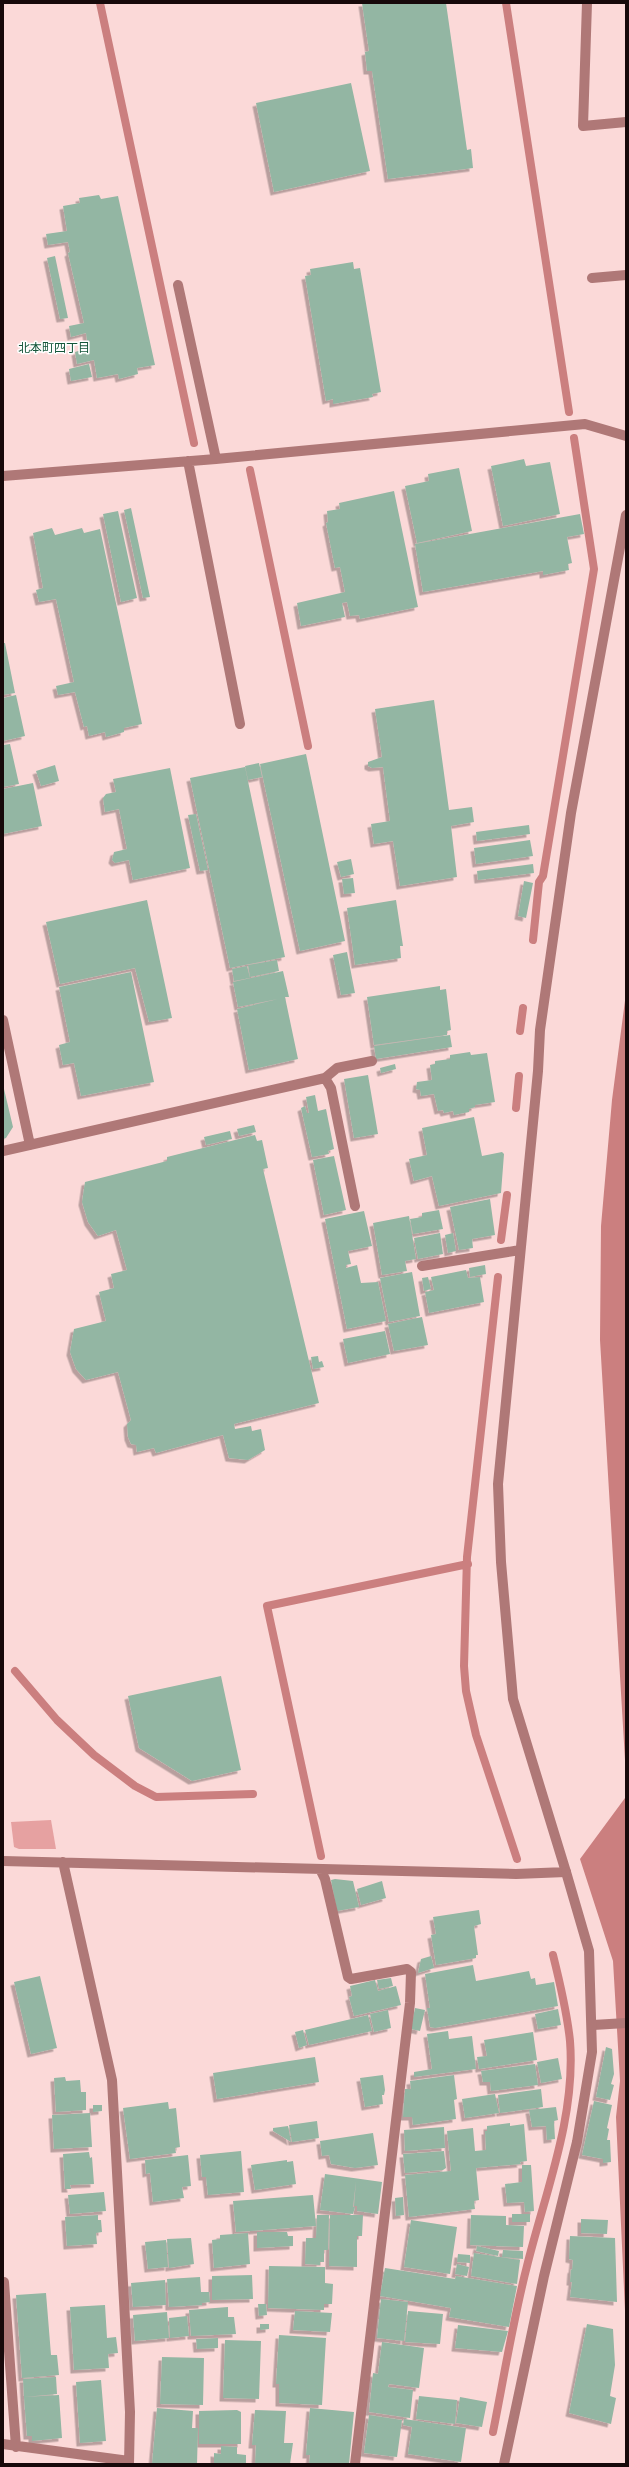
<svg xmlns="http://www.w3.org/2000/svg" width="629" height="2467" font-family="'Asap Condensed','Noto Sans JP',sans-serif">
<defs>
<filter id="shadow"><feDropShadow dx="-3.5" dy="3.5" stdDeviation="0" flood-color="#0004"/></filter>
</defs>
<rect width="100%" height="100%" fill="#fbd9d8"/>
<path fill="#e6a1a1" d="M 51,1820 L 56,1849 L 19,1849 L 14,1847 L 11,1822 Z"/>
<path fill="#cb7f7f" d="M 626,993 L 626,2332 L 616,2117 L 620,2081 L 613,1961 L 580,1859 L 625,1798 L 625,1760 L 600,1340 L 601,1226 L 612,1100 Z"/>
<g fill="none" stroke-linecap="round" stroke-linejoin="round">
<path stroke="#cb7f7f" stroke-width="8" d="M 100,3 L 194,443
M 506,3 L 569,412
M 250,470 L 308,746
M 533,940 L 539,882 L 543,876 L 594,569 L 574,438
M 520,1031 L 523,1008
M 516,1108 L 519,1076
M 501,1240 L 507,1195
M 498,1277 L 467,1557 L 464,1666 L 466,1691 L 476,1735 L 517,1859
M 15,1671 L 57,1720 L 94,1755 L 135,1786 L 156,1797 L 253,1794
M 321,1856 L 267,1606 L 468,1564
M 493,2432 C 504,2377 513,2320 527,2266 C 545,2193 576,2117 570,2041 C 567,2012 560,1983 553,1955"/>
</g>
<path fill="#93b6a3" filter="url(#shadow)" d="M 362,3 L 446,3 L 467,150 L 471,149 L 473,168 L 388,179 L 372,71 L 367,71 L 365,52 L 369,51 Z
M 351,83 L 370,171 L 274,192 L 256,103 Z
M 99,195 L 101,199 L 118,196 L 155,365 L 137,368 L 138,374 L 119,379 L 118,374 L 97,378 L 94,360 L 77,364 L 75,352 L 88,348 L 86,333 L 71,337 L 69,326 L 84,323 L 68,253 L 70,252 L 68,242 L 48,245 L 46,234 L 67,231 L 63,206 L 80,203 L 79,198 Z
M 55,256 L 68,318 L 60,319 L 47,258 Z
M 353,262 L 354,269 L 360,268 L 381,392 L 372,394 L 373,397 L 333,404 L 333,399 L 326,401 L 305,276 L 311,275 L 310,269 Z
M 89,364 L 92,377 L 71,381 L 69,369 Z
M 524,459 L 526,466 L 550,462 L 560,514 L 503,526 L 491,466 Z
M 459,468 L 472,531 L 417,543 L 405,486 L 429,481 L 428,474 Z
M 394,491 L 418,607 L 360,619 L 359,615 L 350,616 L 347,602 L 342,603 L 345,617 L 301,626 L 297,603 L 345,592 L 340,567 L 335,568 L 326,523 L 328,522 L 327,511 L 340,509 L 339,503 Z
M 131,508 L 150,597 L 143,598 L 124,510 Z
M 118,511 L 137,598 L 121,602 L 103,514 Z
M 580,514 L 584,534 L 567,537 L 572,563 L 568,564 L 569,570 L 543,575 L 543,571 L 423,592 L 415,544 Z
M 52,528 L 55,535 L 82,528 L 84,533 L 100,529 L 142,724 L 124,728 L 124,732 L 106,737 L 105,732 L 89,736 L 87,726 L 84,727 L 75,692 L 58,695 L 56,686 L 74,682 L 56,599 L 39,602 L 36,590 L 43,588 L 33,533 Z
M 3,643 L 5,643 L 15,693 L 3,695 Z
M 16,695 L 25,736 L 3,741 L 3,698 Z
M 434,700 L 449,810 L 472,807 L 474,822 L 451,826 L 457,877 L 400,886 L 393,841 L 374,844 L 371,824 L 390,821 L 383,767 L 372,768 L 368,766 L 368,762 L 382,757 L 375,709 Z
M 10,744 L 19,784 L 3,787 L 3,745 Z
M 306,754 L 345,941 L 300,951 L 260,764 Z
M 259,763 L 262,777 L 248,780 L 245,766 Z
M 55,765 L 59,781 L 41,786 L 36,771 Z
M 245,767 L 285,957 L 230,968 L 190,778 Z
M 170,768 L 190,868 L 133,880 L 129,860 L 115,863 L 112,860 L 114,852 L 127,849 L 119,809 L 105,812 L 103,798 L 106,794 L 116,792 L 113,779 Z
M 33,783 L 42,826 L 3,834 L 3,789 Z
M 196,814 L 208,870 L 200,871 L 188,815 Z
M 529,825 L 530,834 L 477,841 L 476,832 Z
M 530,840 L 533,856 L 476,864 L 474,848 Z
M 351,859 L 354,874 L 341,877 L 337,862 Z
M 533,864 L 534,873 L 478,880 L 477,871 Z
M 353,878 L 355,893 L 344,894 L 342,879 Z
M 524,881 L 533,883 L 526,918 L 518,916 Z
M 147,900 L 172,1018 L 149,1022 L 135,968 L 60,984 L 46,922 Z
M 396,900 L 403,946 L 400,946 L 401,958 L 355,965 L 347,908 Z
M 347,952 L 355,993 L 341,995 L 333,955 Z
M 277,960 L 279,971 L 250,977 L 248,965 Z
M 247,966 L 250,978 L 234,981 L 232,969 Z
M 283,971 L 289,997 L 285,997 L 298,1059 L 249,1070 L 237,1009 L 278,999 L 238,1007 L 233,982 Z
M 131,972 L 154,1082 L 81,1096 L 74,1063 L 63,1065 L 59,1045 L 70,1042 L 59,987 Z
M 440,986 L 440,990 L 446,989 L 451,1030 L 447,1031 L 447,1035 L 374,1045 L 367,997 Z
M 450,1035 L 452,1047 L 376,1059 L 374,1046 Z
M 470,1052 L 471,1055 L 487,1053 L 495,1102 L 475,1105 L 475,1107 L 469,1109 L 469,1112 L 454,1115 L 453,1111 L 444,1113 L 443,1110 L 438,1111 L 434,1094 L 421,1096 L 420,1090 L 416,1089 L 417,1082 L 432,1080 L 430,1065 L 435,1064 L 435,1061 L 450,1059 L 450,1055 Z
M 395,1064 L 396,1069 L 381,1073 L 380,1068 Z
M 368,1075 L 378,1134 L 354,1138 L 344,1079 Z
M 4,1089 L 13,1127 L 6,1138 L 3,1139 Z
M 315,1095 L 318,1111 L 326,1109 L 334,1149 L 328,1151 L 329,1154 L 312,1157 L 301,1108 L 305,1106 L 307,1113 L 309,1113 L 306,1097 Z
M 474,1117 L 482,1156 L 502,1152 L 504,1154 L 501,1193 L 439,1206 L 432,1176 L 414,1181 L 409,1159 L 427,1155 L 422,1128 Z
M 254,1125 L 256,1132 L 239,1136 L 237,1129 Z
M 230,1131 L 232,1139 L 206,1145 L 204,1137 Z
M 255,1135 L 257,1141 L 262,1140 L 268,1168 L 263,1169 L 319,1403 L 234,1424 L 235,1429 L 251,1426 L 252,1431 L 261,1429 L 265,1450 L 248,1460 L 229,1458 L 223,1435 L 156,1453 L 154,1448 L 137,1452 L 136,1445 L 131,1444 L 128,1437 L 127,1424 L 131,1420 L 118,1372 L 86,1380 L 76,1369 L 70,1352 L 74,1329 L 106,1321 L 99,1292 L 114,1288 L 111,1274 L 127,1270 L 116,1230 L 98,1236 L 88,1222 L 82,1202 L 85,1182 L 167,1161 L 167,1157 Z
M 334,1156 L 346,1210 L 324,1215 L 313,1160 Z
M 490,1199 L 495,1235 L 472,1239 L 473,1248 L 459,1250 L 450,1207 Z
M 439,1210 L 443,1229 L 413,1234 L 410,1219 L 422,1217 L 422,1213 Z
M 364,1211 L 372,1246 L 348,1251 L 351,1264 L 346,1265 L 346,1268 L 357,1265 L 361,1283 L 378,1282 L 386,1321 L 347,1329 L 325,1219 Z
M 409,1216 L 416,1259 L 405,1261 L 407,1271 L 382,1275 L 373,1223 Z
M 440,1233 L 443,1254 L 418,1259 L 414,1238 Z
M 453,1233 L 456,1251 L 448,1253 L 445,1235 Z
M 485,1265 L 486,1274 L 470,1277 L 469,1268 Z
M 466,1270 L 468,1278 L 480,1277 L 484,1302 L 429,1313 L 425,1292 L 434,1290 L 431,1277 Z
M 412,1272 L 420,1316 L 389,1322 L 380,1278 Z
M 428,1277 L 431,1289 L 424,1291 L 422,1278 Z
M 422,1317 L 428,1345 L 394,1351 L 388,1324 Z
M 385,1331 L 390,1354 L 348,1363 L 343,1339 Z
M 318,1356 L 319,1362 L 322,1361 L 324,1367 L 313,1369 L 311,1357 Z
M 221,1676 L 241,1770 L 192,1781 L 139,1748 L 128,1696 Z
M 335,1879 L 353,1881 L 359,1907 L 337,1911 L 331,1880 Z
M 382,1881 L 386,1898 L 361,1905 L 357,1889 Z
M 479,1910 L 481,1924 L 474,1926 L 478,1955 L 476,1955 L 476,1958 L 436,1965 L 431,1935 L 436,1934 L 433,1917 Z
M 431,1956 L 434,1968 L 418,1973 L 421,1959 Z
M 473,1965 L 476,1981 L 529,1971 L 531,1979 L 535,1978 L 536,1985 L 554,1982 L 558,2006 L 435,2028 L 430,2027 L 427,2008 L 430,2008 L 425,1974 Z
M 40,1976 L 57,2048 L 31,2054 L 14,1982 Z
M 391,1978 L 393,1986 L 379,1989 L 377,1980 Z
M 375,1980 L 378,1991 L 396,1986 L 401,2005 L 354,2016 L 349,1997 L 352,1996 L 350,1986 Z
M 415,2008 L 425,2010 L 420,2031 L 411,2029 Z
M 558,2009 L 561,2025 L 538,2029 L 535,2014 Z
M 388,2010 L 391,2028 L 374,2032 L 370,2014 Z
M 368,2015 L 372,2031 L 309,2045 L 305,2030 Z
M 303,2030 L 307,2045 L 299,2048 L 295,2032 Z
M 448,2031 L 449,2039 L 472,2036 L 476,2069 L 414,2077 L 414,2072 L 432,2069 L 427,2034 Z
M 533,2032 L 537,2060 L 479,2069 L 477,2057 L 487,2056 L 484,2040 Z
M 606,2047 L 612,2049 L 614,2074 L 611,2084 L 614,2085 L 610,2100 L 596,2097 Z
M 315,2057 L 319,2082 L 217,2099 L 213,2073 Z
M 558,2058 L 562,2079 L 541,2083 L 537,2062 Z
M 535,2064 L 538,2085 L 491,2091 L 490,2082 L 483,2082 L 481,2071 Z
M 383,2075 L 385,2090 L 384,2095 L 382,2095 L 383,2104 L 365,2107 L 360,2078 Z
M 454,2075 L 457,2099 L 454,2100 L 456,2119 L 413,2125 L 412,2117 L 403,2117 L 405,2089 L 411,2089 L 410,2081 Z
M 65,2077 L 66,2081 L 80,2080 L 81,2092 L 86,2092 L 86,2110 L 56,2112 L 54,2078 Z
M 541,2089 L 543,2107 L 500,2113 L 498,2095 Z
M 495,2094 L 499,2113 L 465,2118 L 462,2099 Z
M 594,2101 L 612,2105 L 607,2128 L 609,2129 L 607,2140 L 610,2140 L 611,2162 L 603,2163 L 603,2159 L 582,2155 Z
M 168,2102 L 169,2109 L 176,2108 L 180,2147 L 175,2148 L 176,2153 L 130,2159 L 123,2108 Z
M 93,2105 L 102,2105 L 102,2111 L 93,2112 Z
M 556,2107 L 558,2120 L 554,2121 L 555,2139 L 547,2140 L 546,2126 L 532,2127 L 529,2110 Z
M 90,2113 L 92,2147 L 54,2149 L 52,2115 Z
M 317,2121 L 319,2138 L 292,2142 L 289,2125 Z
M 510,2123 L 510,2126 L 524,2124 L 527,2161 L 520,2162 L 521,2164 L 476,2168 L 479,2200 L 474,2201 L 475,2209 L 409,2217 L 405,2175 L 451,2171 L 447,2131 L 473,2128 L 475,2151 L 486,2150 L 485,2131 L 487,2131 L 487,2126 Z
M 288,2126 L 291,2142 L 273,2131 L 273,2128 Z
M 444,2127 L 445,2148 L 405,2151 L 404,2130 Z
M 373,2133 L 378,2165 L 355,2168 L 331,2164 L 329,2155 L 322,2156 L 320,2141 Z
M 241,2151 L 244,2192 L 208,2195 L 206,2177 L 202,2177 L 200,2155 Z
M 444,2151 L 446,2168 L 443,2170 L 405,2173 L 403,2154 Z
M 89,2152 L 90,2158 L 92,2157 L 94,2184 L 70,2185 L 71,2189 L 65,2189 L 63,2154 Z
M 188,2155 L 191,2186 L 182,2187 L 184,2198 L 153,2202 L 150,2173 L 146,2174 L 145,2160 Z
M 287,2160 L 287,2162 L 293,2161 L 296,2184 L 255,2190 L 251,2165 Z
M 522,2165 L 531,2165 L 534,2211 L 525,2212 L 524,2202 L 507,2203 L 505,2184 L 522,2182 Z
M 325,2174 L 382,2182 L 378,2214 L 357,2211 L 357,2206 L 354,2206 L 356,2181 L 353,2207 L 355,2207 L 353,2214 L 320,2210 Z
M 104,2192 L 106,2211 L 70,2214 L 68,2195 Z
M 313,2195 L 316,2226 L 236,2232 L 233,2201 Z
M 403,2197 L 404,2215 L 396,2216 L 395,2198 Z
M 512,2214 L 530,2214 L 530,2222 L 512,2222 Z
M 98,2215 L 98,2220 L 101,2220 L 102,2232 L 96,2233 L 97,2244 L 67,2246 L 65,2217 Z
M 317,2215 L 329,2215 L 328,2250 L 324,2250 L 324,2262 L 320,2262 L 320,2265 L 305,2264 L 306,2238 L 316,2238 Z
M 330,2215 L 363,2215 L 362,2236 L 357,2236 L 357,2267 L 329,2266 Z
M 471,2215 L 506,2216 L 506,2225 L 524,2226 L 523,2247 L 470,2245 Z
M 581,2219 L 608,2220 L 607,2234 L 581,2233 Z
M 411,2220 L 457,2227 L 450,2274 L 404,2267 Z
M 257,2232 L 287,2232 L 288,2236 L 293,2236 L 293,2246 L 257,2248 Z
M 248,2233 L 250,2264 L 214,2268 L 212,2240 L 220,2239 L 220,2235 Z
M 570,2236 L 615,2238 L 617,2302 L 570,2297 L 572,2282 L 570,2282 L 571,2269 L 572,2270 L 573,2260 L 569,2259 Z
M 191,2238 L 194,2264 L 169,2268 L 167,2239 Z
M 166,2240 L 168,2267 L 148,2269 L 145,2242 Z
M 477,2246 L 499,2251 L 498,2256 L 476,2251 Z
M 503,2250 L 523,2251 L 523,2259 L 502,2257 Z
M 474,2253 L 520,2260 L 517,2284 L 471,2276 Z
M 458,2254 L 470,2255 L 470,2263 L 457,2262 Z
M 457,2264 L 469,2267 L 467,2276 L 455,2274 Z
M 269,2266 L 325,2267 L 325,2283 L 333,2284 L 332,2304 L 324,2304 L 324,2310 L 268,2308 Z
M 385,2268 L 455,2279 L 456,2276 L 517,2286 L 509,2327 L 449,2317 L 451,2308 L 380,2296 Z
M 252,2275 L 253,2299 L 212,2300 L 212,2276 Z
M 200,2277 L 201,2292 L 209,2292 L 210,2302 L 202,2303 L 202,2305 L 169,2307 L 167,2279 Z
M 165,2280 L 166,2305 L 133,2307 L 131,2283 Z
M 46,2293 L 51,2355 L 57,2355 L 59,2375 L 22,2378 L 16,2295 Z
M 381,2299 L 408,2302 L 404,2341 L 377,2338 Z
M 258,2304 L 266,2304 L 267,2315 L 259,2316 Z
M 105,2305 L 107,2338 L 116,2337 L 118,2353 L 108,2354 L 109,2368 L 74,2370 L 70,2307 Z
M 228,2307 L 228,2317 L 234,2317 L 236,2334 L 191,2336 L 189,2310 Z
M 295,2311 L 332,2313 L 330,2332 L 293,2330 Z
M 408,2311 L 443,2314 L 440,2344 L 405,2342 Z
M 167,2312 L 169,2338 L 135,2341 L 133,2315 Z
M 187,2316 L 189,2336 L 170,2338 L 169,2318 Z
M 260,2324 L 269,2324 L 269,2329 L 260,2330 Z
M 587,2324 L 613,2329 L 615,2365 L 610,2396 L 616,2398 L 611,2424 L 569,2413 Z
M 458,2325 L 508,2331 L 502,2352 L 455,2348 Z
M 279,2335 L 326,2338 L 322,2405 L 279,2403 L 279,2384 L 276,2384 Z
M 218,2338 L 218,2348 L 197,2349 L 196,2339 Z
M 225,2340 L 261,2341 L 259,2399 L 223,2398 Z
M 382,2342 L 424,2348 L 419,2388 L 389,2384 L 388,2387 L 413,2390 L 410,2418 L 369,2412 L 373,2373 L 378,2374 Z
M 162,2357 L 204,2358 L 203,2405 L 160,2404 Z
M 56,2377 L 57,2394 L 24,2397 L 23,2379 Z
M 101,2380 L 106,2441 L 80,2443 L 76,2382 Z
M 59,2395 L 62,2438 L 32,2441 L 32,2436 L 27,2436 L 24,2397 Z
M 419,2396 L 457,2400 L 455,2424 L 416,2419 Z
M 460,2397 L 487,2402 L 482,2427 L 456,2423 Z
M 157,2408 L 193,2411 L 192,2428 L 198,2428 L 197,2464 L 152,2464 Z
M 310,2408 L 354,2412 L 349,2464 L 309,2464 L 310,2455 L 306,2455 Z
M 237,2410 L 241,2412 L 241,2444 L 199,2444 L 199,2411 Z
M 255,2410 L 286,2411 L 284,2443 L 293,2443 L 290,2464 L 255,2464 L 256,2445 L 252,2445 Z
M 369,2415 L 402,2420 L 397,2457 L 364,2453 Z
M 404,2419 L 466,2428 L 461,2462 L 408,2454 L 412,2427 L 403,2425 Z
M 221,2446 L 237,2447 L 237,2454 L 246,2455 L 246,2464 L 214,2464 L 214,2453 L 221,2454 Z"/>
<g fill="none" stroke-linecap="round" stroke-linejoin="round">
<path stroke="#af7877" stroke-width="10" d="M 587,3 L 583,126 L 626,122
M 592,278 L 626,275
M 178,285 L 216,459
M 188,461 L 240,724
M 3,476 L 216,459 L 585,424 L 626,436
M 3,1020 L 30,1145
M 325,1078 L 331,1088 L 355,1206
M 3,1151 L 325,1078 L 337,1068 L 372,1061
M 422,1266 L 520,1250
M 3,1861 L 516,1874 L 566,1872 L 513,1699 L 501,1562 L 498,1484 L 538,1071 L 540,1030 L 571,813 L 626,515
M 63,1862 L 112,2080 L 130,2412 L 129,2464
M 320,1869 L 325,1879 L 348,1977 L 351,1979 L 407,1969 L 411,1972 L 410,2003 L 355,2464
M 593,2025 L 626,2023
M 4,2282 L 16,2447
M 3,2444 L 129,2461"/>
<path stroke="#af7877" stroke-width="10" d="M 504,2464 L 544,2276 L 577,2142 L 592,2052 L 589,1951 L 566,1872"/>
</g>
<g text-anchor="middle" stroke-width="3" stroke-linejoin="round" paint-order="stroke">
<g font-size="12" fill="#14563a" stroke="#fff">
<text x="54" y="352">北本町四丁目</text>
</g>
</g>
<rect width="629" height="2467" fill="none" stroke="#17090a" stroke-width="8"/>
</svg>
